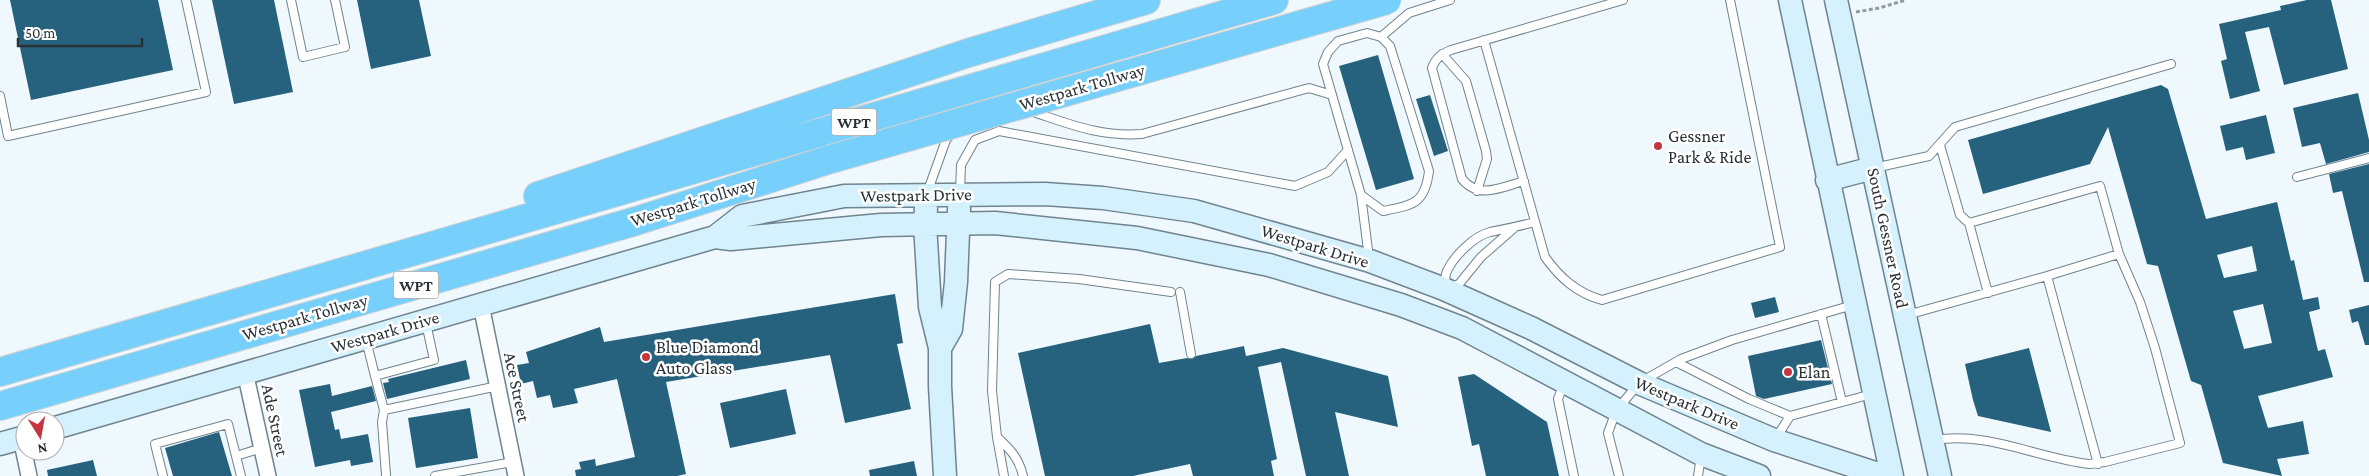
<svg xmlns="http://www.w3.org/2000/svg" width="2369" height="476" font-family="'Crimson Pro',serif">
<rect width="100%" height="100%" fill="#eff8fd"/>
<path fill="#26627d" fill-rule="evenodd" d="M 10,0 L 158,0 L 173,70 L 31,100 Z
M 212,0 L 274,0 L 293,92 L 234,104 Z
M 357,0 L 419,0 L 431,56 L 371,69 Z
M 2307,0 L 2331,0 L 2348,69 L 2284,85 L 2269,27 L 2245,32 L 2260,91 L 2230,99 L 2221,61 L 2227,59 L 2219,24 L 2281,10 L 2280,6 Z
M 1378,55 L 1414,179 L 1376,190 L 1339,66 Z
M 2161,85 L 2168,89 L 2206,219 L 2277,202 L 2291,261 L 2294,260 L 2303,300 L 2318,297 L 2320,309 L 2309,312 L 2318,351 L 2325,349 L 2333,377 L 2258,396 L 2268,428 L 2303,421 L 2309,454 L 2277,459 L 2282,476 L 2223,463 L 2201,385 L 2191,381 L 2158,266 L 2147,264 L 2108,127 L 2090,164 L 1983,194 L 1968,140 ZM 2252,246 L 2257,271 L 2224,278 L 2217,255 ZM 2263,304 L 2272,343 L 2244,349 L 2233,311 Z
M 2358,93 L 2369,140 L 2369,152 L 2326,164 L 2320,143 L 2302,147 L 2293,108 Z
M 1430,95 L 1448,151 L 1434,156 L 1416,99 Z
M 2266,115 L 2275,153 L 2246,160 L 2243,147 L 2226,151 L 2220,126 Z
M 2369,164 L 2369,282 L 2364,282 L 2342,191 L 2333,193 L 2329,174 Z
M 895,294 L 903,343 L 897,344 L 911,409 L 845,423 L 830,355 L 666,382 L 686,474 L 677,476 L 576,476 L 575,470 L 581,469 L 579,462 L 595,459 L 596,466 L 635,457 L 617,379 L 574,389 L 578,403 L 553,408 L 550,395 L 537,398 L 533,381 L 521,384 L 517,365 L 529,363 L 526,352 L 600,327 L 604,342 Z
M 1775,297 L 1779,312 L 1755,318 L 1751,303 Z
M 2369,305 L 2369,345 L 2365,345 L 2358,321 L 2352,323 L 2349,310 Z
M 1150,324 L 1159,363 L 1187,358 L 1192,359 L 1196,356 L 1244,346 L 1246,356 L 1283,348 L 1388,376 L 1398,427 L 1335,412 L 1349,476 L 1306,476 L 1281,362 L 1258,367 L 1277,459 L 1271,461 L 1274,476 L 1193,476 L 1190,464 L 1133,476 L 1045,476 L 1018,353 Z
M 1821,340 L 1832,384 L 1764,399 L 1756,396 L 1748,356 Z
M 2029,348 L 2051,432 L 1978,416 L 1973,400 L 1965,364 Z
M 466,360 L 470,379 L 387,399 L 383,383 L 389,382 L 388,379 Z
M 1474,374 L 1547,422 L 1559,476 L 1486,476 L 1479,444 L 1472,446 L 1458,377 Z
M 330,384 L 332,396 L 372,386 L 376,401 L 331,412 L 335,430 L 339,429 L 341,439 L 368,434 L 373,462 L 351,466 L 350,460 L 315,467 L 299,390 Z
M 786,389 L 796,434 L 730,448 L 720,403 Z
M 470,408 L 478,458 L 416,468 L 408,418 Z
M 219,432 L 232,476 L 173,476 L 165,448 Z
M 93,460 L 97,476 L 48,476 L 47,470 Z
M 914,461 L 917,476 L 870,476 L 869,470 Z"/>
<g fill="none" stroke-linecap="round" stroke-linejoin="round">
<g stroke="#6f848f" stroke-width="10">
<path id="lane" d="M 291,0 L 303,57 L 345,47 L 335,0
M 1381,37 L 1409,13 L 1450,0
M 1484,40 L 1545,257 C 1560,278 1577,293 1602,300 L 1780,247 L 1730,0
M 1442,54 L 1466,81 L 1486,151 L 1487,159 L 1477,191
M 0,96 L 8,136 L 206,92 L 186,0
M 1030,111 C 1070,124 1099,137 1142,134 L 1309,88 L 1332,95
M 1940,145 L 1960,215 L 1969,223 L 1988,293
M 1874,168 L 1929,156 L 1955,127 L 2171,64
M 2297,177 L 2369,158
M 1524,181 C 1502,187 1479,200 1462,179 L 1432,68 C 1436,57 1442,54 1451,50 L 1623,0
M 960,192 L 961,165 L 975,140 L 999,131 L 1295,186 L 1328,172 L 1348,150
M 927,193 L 946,140 L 952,133
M 1361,195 L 1383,211 C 1413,205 1425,204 1429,171 L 1390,46 L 1381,37 L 1367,33 L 1338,41 L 1328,52 L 1323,64 L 1361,195 L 1369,258
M 2047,276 L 2119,254
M 1445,286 C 1445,281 1445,275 1447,271 C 1454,256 1474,236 1490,232 C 1505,229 1520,226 1535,222
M 1452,287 L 1459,284 L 1481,257 L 1513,229
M 1180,292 L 1191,354
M 1821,314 L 1842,402
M 1907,315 L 2047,276 L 2098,464
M 366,340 L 375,376 L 434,360 L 426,323
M 1676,362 L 1749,399 L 1790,416
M 375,376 L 384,410 L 382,422 L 386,475
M 1564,383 L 1558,399 L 1574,476
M 384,410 L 498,386
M 997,437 C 1010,449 1019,458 1023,476
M 1776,438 L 1790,416 L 1872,394
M 1934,440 C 1988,431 2036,458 2089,464 L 2105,462 L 2180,443 L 2155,348 L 2140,302 L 2119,254 L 2100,186 L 1969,223
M 236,456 L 262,448
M 163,476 L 155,444 L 228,424 L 241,476
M 435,476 L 513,462
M 1004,476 L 997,437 L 992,391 L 995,282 L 1008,274 L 1079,279 L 1171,292
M 1619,476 L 1608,433 L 1616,411 L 1639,383 L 1681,359 L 1732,340 L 1853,305
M 1698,476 L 1701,456"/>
</g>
<g stroke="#6f848f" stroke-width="18">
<path id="street" d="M 481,305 L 516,476
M 245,372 L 268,476
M 21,438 L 29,476"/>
</g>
<g stroke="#6f848f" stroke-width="25">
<path id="secondary" d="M 1790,0 L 1892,476
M 1836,0 L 1940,476
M 1827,180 L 1873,168
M 926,208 L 925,224 L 930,307 L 940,348 L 940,386 L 945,476
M 715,237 L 731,239 L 881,225 L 995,223 L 1137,238 L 1269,265 L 1401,305 L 1462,328 L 1701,454 L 1759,476
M 940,348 L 951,329 L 956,282 L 959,208
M 55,428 L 715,237 L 742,216 L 844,196 L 1045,194 L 1103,198 L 1194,211 L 1370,261 L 1444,289 L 1531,328 L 1639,383 L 1774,440 L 1884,476
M 0,444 L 25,437"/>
</g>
<g stroke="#d0d2d3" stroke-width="30">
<path id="highway" d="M 538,196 L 968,53 L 1146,0
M 0,372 L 1274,0
M 0,406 L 636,221 L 831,159"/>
</g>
<path stroke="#919a9f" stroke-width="3" stroke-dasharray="4 2.5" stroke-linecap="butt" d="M 1856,12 L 1879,8 L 1906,0"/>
<use href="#lane" stroke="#fff" stroke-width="8"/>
<use href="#street" stroke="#fff" stroke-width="15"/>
<use href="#secondary" stroke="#d6f1fe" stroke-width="22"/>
<use href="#highway" stroke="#77cffb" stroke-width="28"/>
<g stroke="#d0d2d3" stroke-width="30" stroke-linecap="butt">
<path id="highway-bridge" d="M 831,159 L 1387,0"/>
</g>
<use href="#highway-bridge" stroke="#77cffb" stroke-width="28"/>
</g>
<g fill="#c53540" stroke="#fff" stroke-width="2">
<circle cx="1658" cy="146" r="5"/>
<circle cx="646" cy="357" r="5"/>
<circle cx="1788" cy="372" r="5"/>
</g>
<g text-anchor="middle" stroke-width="5" stroke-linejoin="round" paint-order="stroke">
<g fill="#fff" stroke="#696f72" stroke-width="1">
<rect x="831.5" y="108.5" width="45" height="27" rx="4"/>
<rect x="393.5" y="271.5" width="45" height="27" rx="4"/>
</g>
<g font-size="16" font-weight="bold" fill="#293136">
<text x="854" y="128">WPT</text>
<text x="416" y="291">WPT</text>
</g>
<g font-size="18" fill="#293136" stroke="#fff">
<text transform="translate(1082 87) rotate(-16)" y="6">Westpark Tollway</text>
<text transform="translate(916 195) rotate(-1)" y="6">Westpark Drive</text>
<text transform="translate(693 202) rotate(-17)" y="6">Westpark Tollway</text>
<text transform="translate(1888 238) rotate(78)" y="6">South Gessner Road</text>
<text transform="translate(1315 246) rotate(17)" y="6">Westpark Drive</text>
<text transform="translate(305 317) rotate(-16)" y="6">Westpark Tollway</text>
<text transform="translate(385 332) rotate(-16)" y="6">Westpark Drive</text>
<text transform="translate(517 387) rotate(78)" y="6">Ace Street</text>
<text transform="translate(1687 403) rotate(23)" y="6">Westpark Drive</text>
<text transform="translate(275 420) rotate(78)" y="6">Ade Street</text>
</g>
<g font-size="18" fill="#293136" stroke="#fff" text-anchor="start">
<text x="1668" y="142">Gessner<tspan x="1668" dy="21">Park &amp; Ride</tspan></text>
<text x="656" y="353">Blue Diamond<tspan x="656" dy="21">Auto Glass</tspan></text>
<text x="1798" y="378">Elan</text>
</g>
</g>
<g transform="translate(40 436) rotate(169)"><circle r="24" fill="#ffffff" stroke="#a9adaf"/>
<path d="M0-4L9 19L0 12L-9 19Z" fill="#c53540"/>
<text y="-8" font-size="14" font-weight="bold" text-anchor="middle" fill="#293136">N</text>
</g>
<path d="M18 38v8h124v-8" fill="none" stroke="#293136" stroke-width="2.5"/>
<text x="25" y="38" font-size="15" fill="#293136" stroke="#ffffff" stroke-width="4" paint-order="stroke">50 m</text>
</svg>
